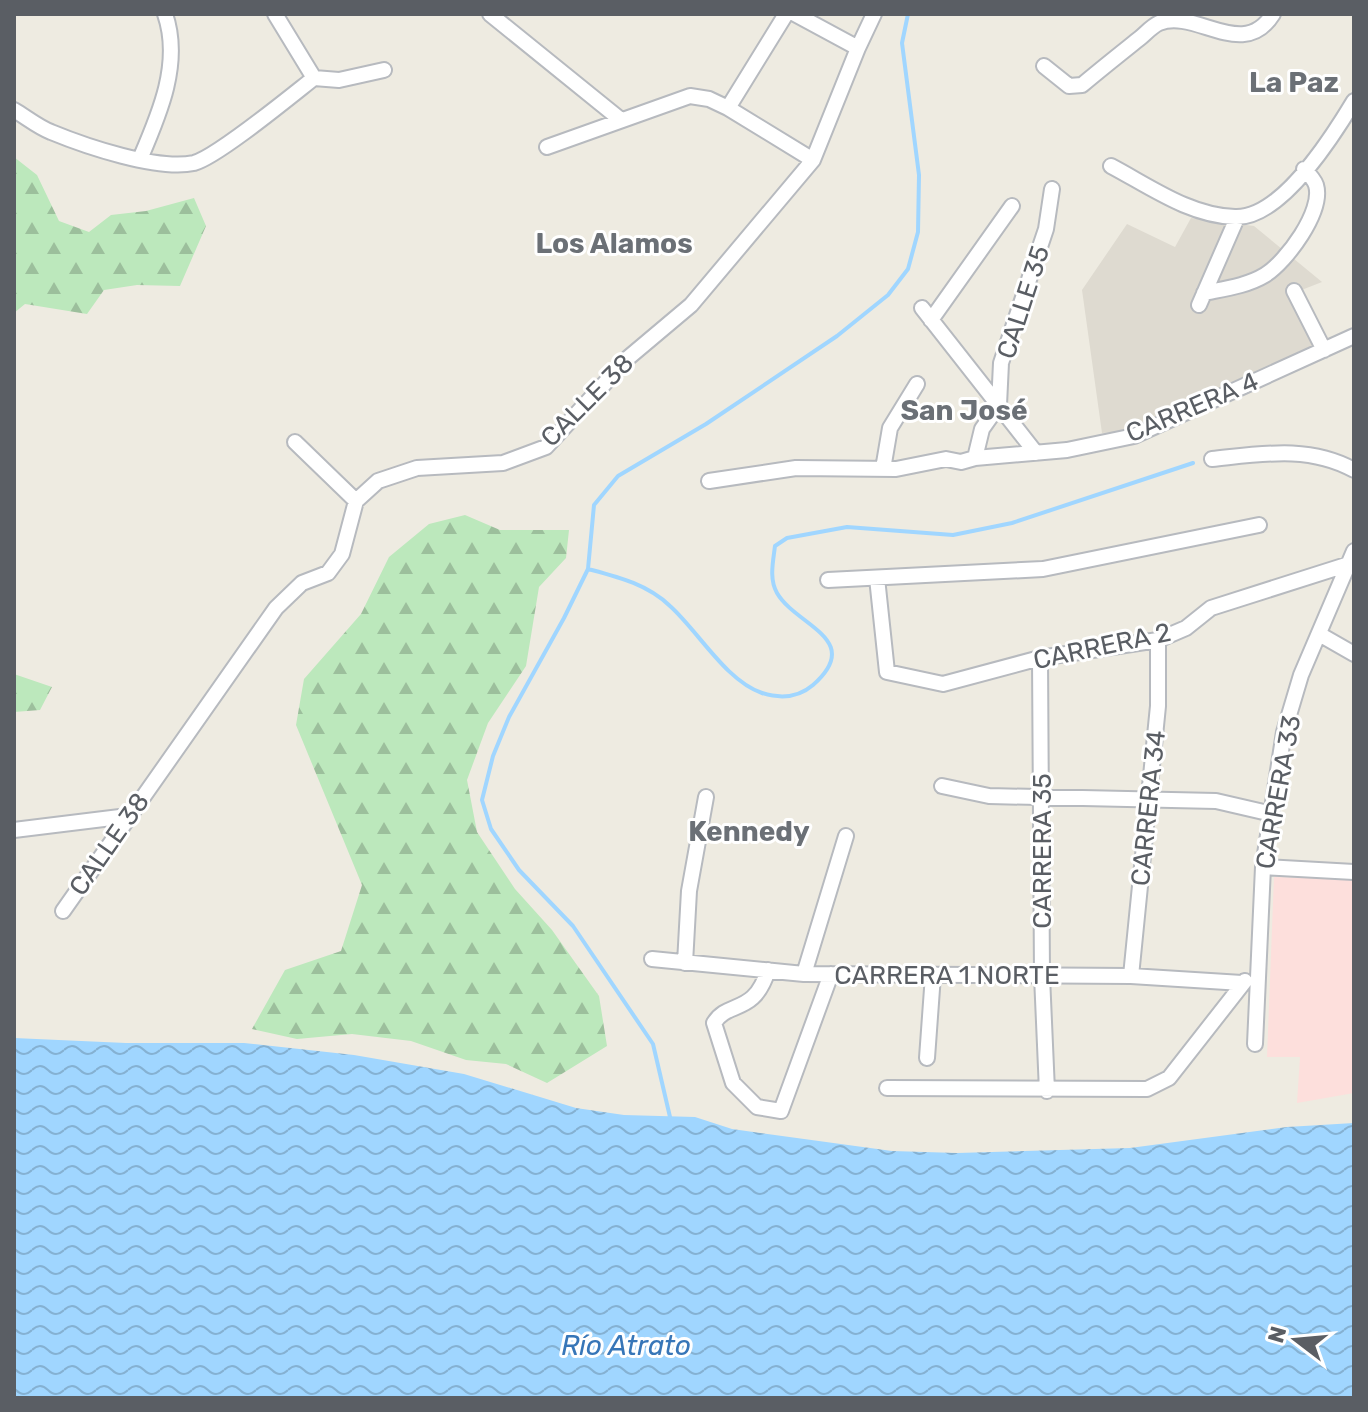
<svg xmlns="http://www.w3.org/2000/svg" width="1368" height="1412" font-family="Rubik,sans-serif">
<defs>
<pattern id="forest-firs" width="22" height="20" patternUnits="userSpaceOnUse" patternTransform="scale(2)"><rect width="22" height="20" fill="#bce8bc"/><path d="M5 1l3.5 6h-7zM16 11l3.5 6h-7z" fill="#9cbf9c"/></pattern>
<pattern id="water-waves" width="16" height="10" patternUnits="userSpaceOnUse" patternTransform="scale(2)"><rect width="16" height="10" fill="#a0d6ff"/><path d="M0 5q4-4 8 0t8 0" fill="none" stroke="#85b1d2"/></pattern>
</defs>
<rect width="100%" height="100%" fill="#eeebe1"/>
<path fill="#dedad0" d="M 1191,218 L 1254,226 L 1322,282 L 1299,291 L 1321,346 L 1130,431 L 1102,433 L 1082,290 L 1127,224 L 1175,247 Z"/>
<path fill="#fddfdc" d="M 1274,877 L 1354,879 L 1354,1093 L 1297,1103 L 1300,1057 L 1267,1057 Z"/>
<path fill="url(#forest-firs)" d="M 14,157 L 37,175 L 59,221 L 89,232 L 111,215 L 146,211 L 194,198 L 206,226 L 180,286 L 137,285 L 104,290 L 87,314 L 25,304 L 14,313 Z
M 465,515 L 500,530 L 569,530 L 566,558 L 539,587 L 526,666 L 488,723 L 467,780 L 477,832 L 515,889 L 552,930 L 599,996 L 607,1046 L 547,1083 L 506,1064 L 466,1060 L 411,1041 L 352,1034 L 297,1039 L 252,1029 L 285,970 L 341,951 L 362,885 L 296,725 L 304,679 L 361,614 L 389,557 L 429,524 Z
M 14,674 L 52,687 L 40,710 L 14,712 Z"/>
<path fill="url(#water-waves)" d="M 14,1038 L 126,1043 L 244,1043 L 354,1055 L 464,1074 L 576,1108 L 624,1115 L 695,1117 L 732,1129 L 892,1151 L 957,1153 L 1130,1148 L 1287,1127 L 1354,1123 L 1354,1398 L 14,1398 Z"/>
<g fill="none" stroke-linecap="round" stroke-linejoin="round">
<path stroke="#a0d6ff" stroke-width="4" d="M 588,569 C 618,577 647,584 670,606 C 698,631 726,681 762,693 C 781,699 799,697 813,685 C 865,639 796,626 777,593 C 769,579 773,562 775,546 L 787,538 L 847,527 L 953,535 L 1012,523 L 1193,463
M 670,1117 L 653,1044 L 573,926 L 519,870 L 491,829 L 482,800 L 493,756 L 509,717 L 564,618 L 588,569 L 594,505 L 618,476 L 706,424 L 837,336 L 888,295 L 908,269 L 918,232 L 919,175 L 902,43 L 908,14"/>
<g stroke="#b7babf" stroke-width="18">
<path id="minor" d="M 275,14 L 314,78
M 490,14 L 621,120
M 786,14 L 728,108 L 813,160
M 795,14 L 858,48
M 1044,66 L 1069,86 L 1082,85 C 1101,69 1120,54 1140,38 C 1145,34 1152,26 1159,23 C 1196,8 1243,62 1273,14
M 14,110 C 26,117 38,127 51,132 C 85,146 158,171 194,163 C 217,157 291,96 314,78 L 339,80 L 384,70
M 547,147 L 690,96 L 709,99 L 728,108
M 140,159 C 159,115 182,63 165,14
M 1111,166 C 1149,186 1190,216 1235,217 C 1281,219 1333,136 1354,101
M 1294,291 L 1324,350
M 1204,293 C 1223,289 1247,286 1265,275 C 1286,262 1324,211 1316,185 C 1314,179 1308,173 1304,169
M 1199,305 L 1237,218
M 922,308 L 1036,453
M 931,320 L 1012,206
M 295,442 L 356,501
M 975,458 L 982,429 L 999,405 L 1001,363 L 1046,229 L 1052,189
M 1212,459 C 1261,454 1309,445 1354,470
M 883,469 L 890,428 L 917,384
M 709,481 L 796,468 L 896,469 L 946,459 L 961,462 L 975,458 L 1067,450 L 1134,436 L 1354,336
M 877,578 L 887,672 L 943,684 L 1040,658 L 1158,640 L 1186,628 L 1211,608 L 1346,565
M 828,580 L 1043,569 L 1259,525
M 1319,634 L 1354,654
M 1040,658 L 1042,976 L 1047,1091
M 942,786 L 989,796 L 1216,801 L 1272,814
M 14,830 L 128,816
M 1263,867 L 1354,872
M 63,911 L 276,608 L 302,583 L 328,573 L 342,554 L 356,501 L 378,481 L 417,468 L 503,463 L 546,447 L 628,358 L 691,305 L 813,160 L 858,48 L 874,14
M 652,959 L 804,974 L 1131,976 L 1242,983
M 685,963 L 689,891 L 706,797
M 768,970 C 754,1016 728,1000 714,1023 L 733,1083 L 757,1107 L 781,1111 L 831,974
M 804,974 L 846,836
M 1131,976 L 1158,706 L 1158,640
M 1255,1044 L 1263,867 L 1284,732 L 1301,675 L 1354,551
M 927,1058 L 933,975
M 887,1088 L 1147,1089 L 1169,1078 L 1245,981"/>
</g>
<use href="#minor" stroke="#fff" stroke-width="14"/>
</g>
<g text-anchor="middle" stroke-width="6" stroke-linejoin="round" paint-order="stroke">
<g font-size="26" fill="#5a5e64" stroke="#fff">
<text transform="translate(1023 302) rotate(-72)" y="9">CALLE 35</text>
<text transform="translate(587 400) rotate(-45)" y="9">CALLE 38</text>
<text transform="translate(1192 407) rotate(-23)" y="9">CARRERA 4</text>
<text transform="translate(1102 646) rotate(-12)" y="9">CARRERA 2</text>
<text transform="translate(1278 792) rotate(-80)" y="9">CARRERA 33</text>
<text transform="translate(1148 808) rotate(-84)" y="9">CARRERA 34</text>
<text transform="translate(109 844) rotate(-55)" y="9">CALLE 38</text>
<text transform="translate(1042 851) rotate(-90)" y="9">CARRERA 35</text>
<text x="947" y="984">CARRERA 1 NORTE</text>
</g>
<g font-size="28" font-weight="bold" fill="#6b7076" stroke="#fff">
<text x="1294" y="92">La Paz</text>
<text x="614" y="253">Los Alamos</text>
<text x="964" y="420">San José</text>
<text x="749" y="841">Kennedy</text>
</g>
<g font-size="28" font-style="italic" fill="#3776b8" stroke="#fff">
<text x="626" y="1355">Río Atrato</text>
</g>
</g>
<rect width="1368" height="1412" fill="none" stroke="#5a5e64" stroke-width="32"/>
<g transform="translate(1296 1340) rotate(286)" stroke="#ffffff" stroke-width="6" paint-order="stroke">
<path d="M0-6L14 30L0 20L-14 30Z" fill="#5a5e64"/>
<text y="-12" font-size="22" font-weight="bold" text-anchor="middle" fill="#5a5e64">N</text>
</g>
</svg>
